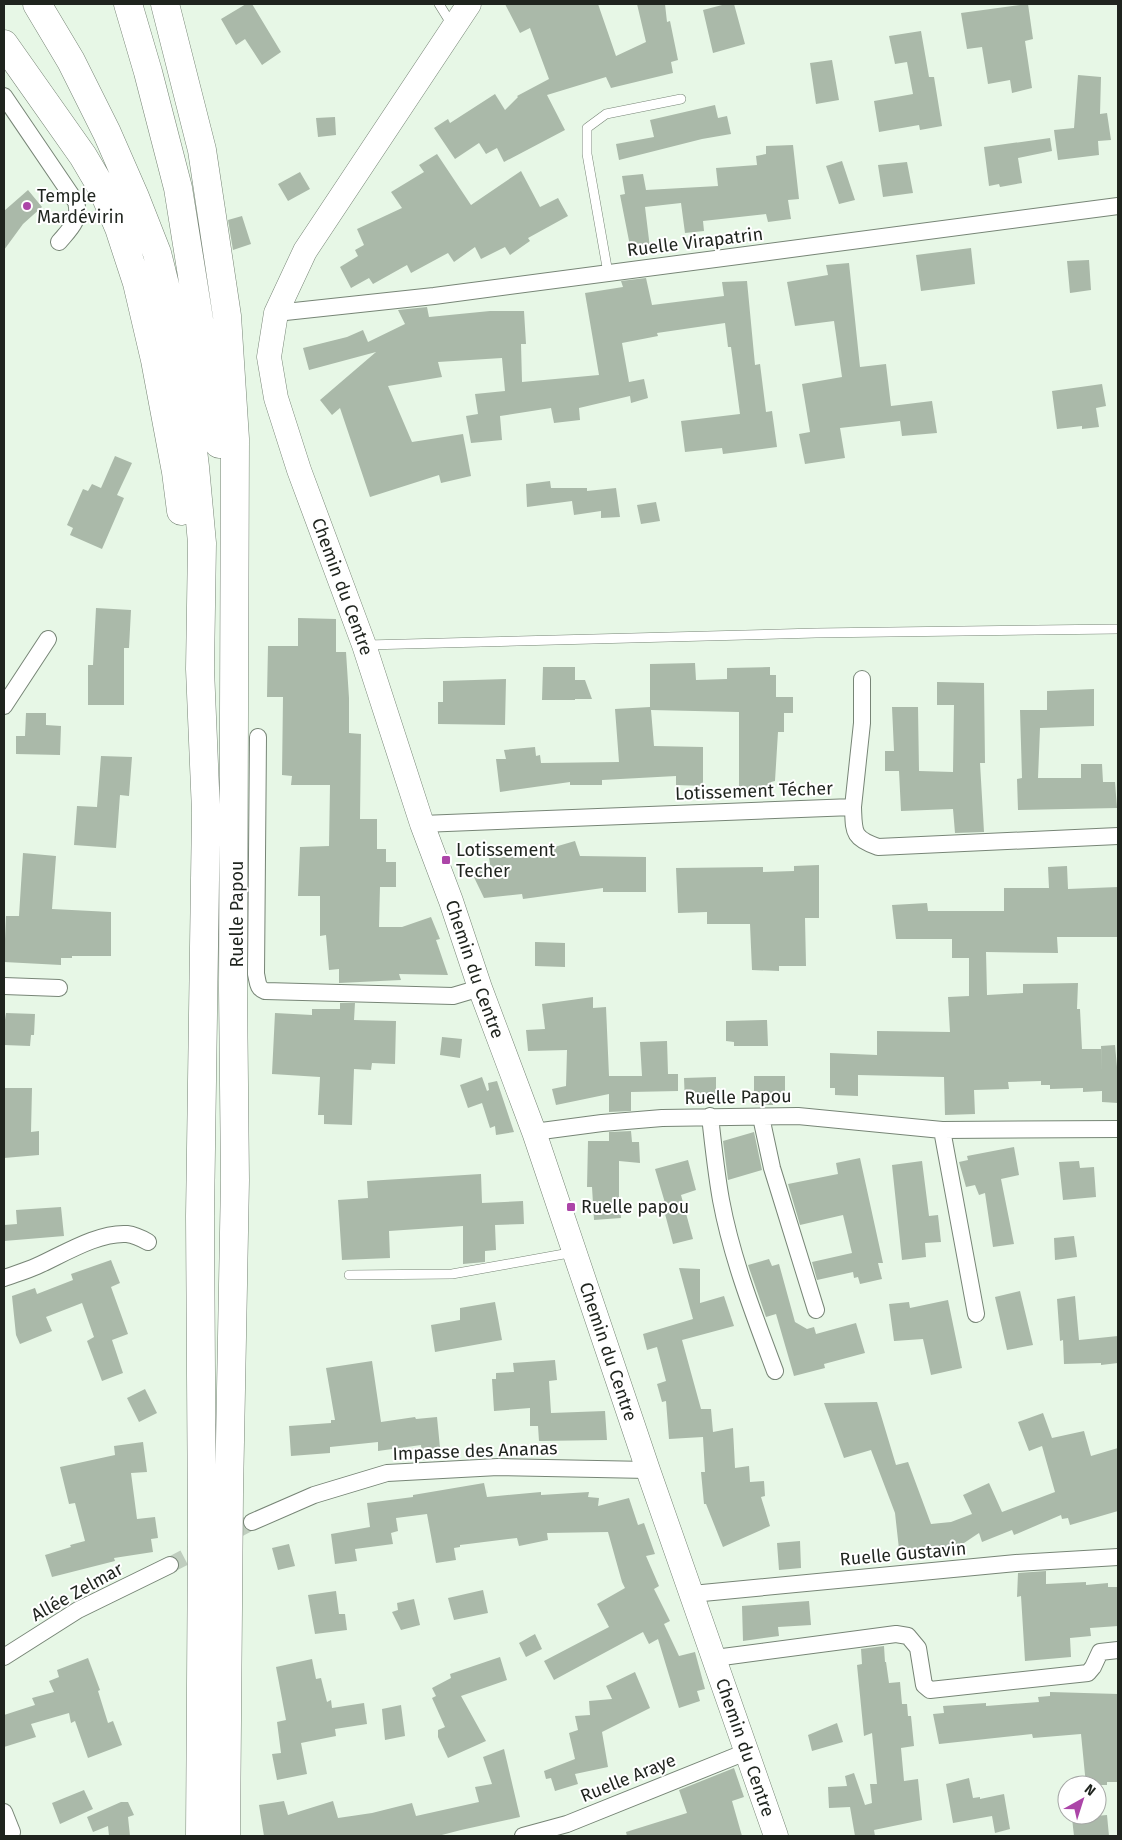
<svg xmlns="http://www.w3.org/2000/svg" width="1122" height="1840" font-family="'Fira Sans',sans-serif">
<rect width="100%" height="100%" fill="#e7f7e6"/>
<path fill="#aab9a9" d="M 246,4 L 252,4 L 281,52 L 262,65 L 245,39 L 236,45 L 221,19 Z
M 505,4 L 598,4 L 616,56 L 646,42 L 637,4 L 665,4 L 667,22 L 670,21 L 678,60 L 671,62 L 673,73 L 611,88 L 606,77 L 547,95 L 565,130 L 504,162 L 497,148 L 486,154 L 479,143 L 455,159 L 434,128 L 448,119 L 450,123 L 495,94 L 505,110 L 518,97 L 517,96 L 549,79 L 530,28 L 520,33 Z
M 726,4 L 734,4 L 745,44 L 713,53 L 703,10 Z
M 1028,4 L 1033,39 L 1025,41 L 1032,88 L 1012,93 L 1010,80 L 988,84 L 982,47 L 967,49 L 961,13 Z
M 921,31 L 929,77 L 934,77 L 942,126 L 920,130 L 919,125 L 879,132 L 874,101 L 913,94 L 907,62 L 895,64 L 889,36 Z
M 832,60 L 839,100 L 816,104 L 810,63 Z
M 1078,75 L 1101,77 L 1100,114 L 1107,113 L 1111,140 L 1098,141 L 1099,155 L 1058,160 L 1054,130 L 1074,128 Z
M 715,105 L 718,118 L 727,116 L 731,134 L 702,139 L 619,160 L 616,144 L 654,137 L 650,120 Z
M 335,117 L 336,135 L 318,137 L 316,118 Z
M 1050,138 L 1052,151 L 1018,158 L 1022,183 L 1000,187 L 999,184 L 989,186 L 984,147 Z
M 793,145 L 799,199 L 788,200 L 791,219 L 768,222 L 766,214 L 703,221 L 704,231 L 685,233 L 681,203 L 645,207 L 650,248 L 631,251 L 620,195 L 625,194 L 622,176 L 643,174 L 646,190 L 718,186 L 716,168 L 757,165 L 756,156 L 766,154 L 766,146 Z
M 437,154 L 471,205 L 521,171 L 540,207 L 558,198 L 568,216 L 528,238 L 530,241 L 510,255 L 505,247 L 481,259 L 475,247 L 454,262 L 448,253 L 411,273 L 407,265 L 373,284 L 369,278 L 351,288 L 340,267 L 358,256 L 355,250 L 364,245 L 357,229 L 402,208 L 391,192 L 424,172 L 419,165 Z
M 842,161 L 855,200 L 839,204 L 826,166 Z
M 907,162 L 913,193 L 883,197 L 878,165 Z
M 300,172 L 310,189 L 288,201 L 278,184 Z
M 28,190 L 42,207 L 23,224 L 4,250 L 4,211 Z
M 242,216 L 251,244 L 233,250 L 228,220 Z
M 971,248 L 975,284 L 921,291 L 916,255 Z
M 1089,260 L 1091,290 L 1070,293 L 1067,261 Z
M 849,263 L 860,367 L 886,364 L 891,406 L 932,401 L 937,433 L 902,436 L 900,421 L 840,428 L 845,458 L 805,464 L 799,434 L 810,432 L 802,384 L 842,377 L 834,321 L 795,326 L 787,282 L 828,275 L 826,265 Z
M 646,278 L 652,305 L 724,296 L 722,282 L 747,281 L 755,365 L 760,364 L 766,412 L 772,411 L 777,447 L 723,454 L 722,448 L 685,452 L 681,421 L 740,414 L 731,347 L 728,347 L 725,323 L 657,333 L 658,336 L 622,343 L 629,382 L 644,379 L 648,398 L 631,403 L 630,396 L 579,408 L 580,420 L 554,423 L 551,408 L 500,416 L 502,440 L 471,443 L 466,416 L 478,414 L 475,394 L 505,391 L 502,358 L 438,362 L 442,377 L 388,386 L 412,442 L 463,434 L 471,476 L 441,483 L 439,475 L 370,497 L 340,408 L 332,415 L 320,400 L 376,352 L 309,370 L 303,348 L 347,337 L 363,330 L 368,342 L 405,324 L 398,310 L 427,307 L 429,317 L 490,311 L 524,311 L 526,344 L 521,344 L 522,382 L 599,375 L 585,293 L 623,287 L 621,281 Z
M 1102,384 L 1106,406 L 1096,408 L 1099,427 L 1082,429 L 1082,426 L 1057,429 L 1052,391 Z
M 115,456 L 132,463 L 117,495 L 124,498 L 102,549 L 70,535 L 73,528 L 67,525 L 83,489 L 88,491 L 92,484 L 101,488 Z
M 550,481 L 551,488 L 587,488 L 587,491 L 616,488 L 620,517 L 601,518 L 601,511 L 574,515 L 572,501 L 527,507 L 526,484 Z
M 656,502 L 660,521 L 641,524 L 637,505 Z
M 96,608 L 131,610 L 129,648 L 124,648 L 124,705 L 88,705 L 88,665 L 93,665 Z
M 298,618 L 336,619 L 336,652 L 346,652 L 349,698 L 349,733 L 361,734 L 360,819 L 377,819 L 377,849 L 386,849 L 386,862 L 396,862 L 396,887 L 380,887 L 379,927 L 402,927 L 431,917 L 440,939 L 436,940 L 448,975 L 399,974 L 401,980 L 339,983 L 339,969 L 329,970 L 326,935 L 320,936 L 320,896 L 298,896 L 300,847 L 329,846 L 330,785 L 291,785 L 292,776 L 282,775 L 283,697 L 267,697 L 268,646 L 298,646 Z
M 695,663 L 696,680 L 727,679 L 727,668 L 770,667 L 770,675 L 776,675 L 776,697 L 793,697 L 793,713 L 784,713 L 784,732 L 778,732 L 775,781 L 771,782 L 772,794 L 753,796 L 752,790 L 739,790 L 739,712 L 651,710 L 654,746 L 703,747 L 703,786 L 676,785 L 676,776 L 602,780 L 602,785 L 570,785 L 570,782 L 500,792 L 496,759 L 506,759 L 504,750 L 535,747 L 536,756 L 540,755 L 541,763 L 619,762 L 615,709 L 650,707 L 650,664 Z
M 543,667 L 575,667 L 575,680 L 585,680 L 592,699 L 575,699 L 575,700 L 542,700 Z
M 506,679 L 505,725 L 438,724 L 438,702 L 443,702 L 443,681 Z
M 937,682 L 984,683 L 985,763 L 980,763 L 984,832 L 955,833 L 953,809 L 901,811 L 899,771 L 885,771 L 885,751 L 894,751 L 892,707 L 918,707 L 919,771 L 953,772 L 954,705 L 937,705 Z
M 1094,689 L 1094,726 L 1040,728 L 1038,778 L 1081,778 L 1081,764 L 1102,764 L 1103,782 L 1115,782 L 1117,808 L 1018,810 L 1017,779 L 1022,778 L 1020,710 L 1047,710 L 1047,691 Z
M 26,713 L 46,713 L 46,725 L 61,726 L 60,755 L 16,754 L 16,736 L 25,736 Z
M 101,756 L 132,757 L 129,796 L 120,795 L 116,848 L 74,845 L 77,806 L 97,807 Z
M 575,841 L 580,856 L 646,857 L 646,892 L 603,892 L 603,888 L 523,899 L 522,894 L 484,898 L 471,871 L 491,869 L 489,858 L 516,856 L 516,853 L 551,848 Z
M 23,853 L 56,856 L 52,909 L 111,912 L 111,956 L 72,956 L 72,958 L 61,958 L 61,965 L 4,962 L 6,916 L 19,916 Z
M 819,865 L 819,918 L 805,918 L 806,966 L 779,966 L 779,971 L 752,970 L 750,924 L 707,924 L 707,912 L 678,913 L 676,868 L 763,867 L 763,872 L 794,871 L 794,866 Z
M 1067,866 L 1068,889 L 1118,887 L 1118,937 L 1057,937 L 1058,953 L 986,952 L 987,995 L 1023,993 L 1023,984 L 1078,983 L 1077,1009 L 1080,1009 L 1082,1049 L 1101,1049 L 1102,1073 L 1101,1046 L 1115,1045 L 1118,1078 L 1118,1103 L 1102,1102 L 1102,1091 L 1083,1092 L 1083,1088 L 1050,1089 L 1050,1085 L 1041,1085 L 1041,1081 L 1008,1082 L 1009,1089 L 974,1090 L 975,1114 L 945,1115 L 944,1077 L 858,1075 L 858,1096 L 835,1095 L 835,1088 L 830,1088 L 830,1053 L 877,1055 L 877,1031 L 950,1032 L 948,997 L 969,996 L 969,958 L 952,958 L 952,939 L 896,939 L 892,905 L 927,903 L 928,911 L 1004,911 L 1004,888 L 1049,888 L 1048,867 Z
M 535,942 L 565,943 L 565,967 L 535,966 Z
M 593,997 L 593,1008 L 606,1007 L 609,1076 L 642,1076 L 640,1042 L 667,1041 L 668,1074 L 678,1074 L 678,1091 L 631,1092 L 631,1111 L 609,1112 L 609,1094 L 556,1105 L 552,1089 L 566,1086 L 567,1050 L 528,1051 L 526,1030 L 545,1029 L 542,1004 Z
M 340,1003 L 355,1003 L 354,1020 L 396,1021 L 395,1064 L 372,1063 L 371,1070 L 354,1069 L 352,1125 L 324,1124 L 324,1115 L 318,1115 L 320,1077 L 272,1074 L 275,1013 L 312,1015 L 312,1009 L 340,1009 Z
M 6,1013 L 35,1014 L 34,1035 L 31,1035 L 30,1046 L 4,1045 L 4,1020 L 5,1020 Z
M 767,1020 L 768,1046 L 734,1046 L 734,1042 L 726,1041 L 726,1021 Z
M 442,1037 L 462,1039 L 460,1058 L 440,1055 Z
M 754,1076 L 785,1076 L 785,1097 L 773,1097 L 773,1105 L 754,1105 Z
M 482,1077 L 487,1091 L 489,1090 L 488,1083 L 497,1081 L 514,1132 L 496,1135 L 495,1126 L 490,1128 L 482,1103 L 468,1108 L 460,1085 Z
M 716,1077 L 716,1103 L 685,1104 L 684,1078 Z
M 4,1088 L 32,1088 L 31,1132 L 39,1131 L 39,1155 L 4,1158 Z
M 631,1131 L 632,1142 L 639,1142 L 640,1163 L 619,1161 L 619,1196 L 621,1218 L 594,1220 L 592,1187 L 587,1187 L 588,1141 L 609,1141 L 609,1132 Z
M 754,1132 L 762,1170 L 728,1180 L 723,1141 Z
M 1014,1147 L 1019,1175 L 1001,1179 L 1014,1244 L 993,1247 L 985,1193 L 979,1195 L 975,1185 L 966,1187 L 959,1162 L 968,1160 L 967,1156 Z
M 860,1158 L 883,1263 L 878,1263 L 882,1279 L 860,1284 L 858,1277 L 854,1278 L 853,1272 L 817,1280 L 812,1262 L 852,1253 L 843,1215 L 800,1225 L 788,1184 L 838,1174 L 836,1163 Z
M 688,1160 L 696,1190 L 681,1195 L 693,1239 L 673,1244 L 665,1214 L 668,1213 L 655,1169 Z
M 922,1161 L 929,1216 L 938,1215 L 941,1242 L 925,1243 L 926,1257 L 902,1260 L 892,1165 Z
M 1079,1161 L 1080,1168 L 1094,1167 L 1096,1197 L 1063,1200 L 1059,1162 Z
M 481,1174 L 482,1203 L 523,1201 L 524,1224 L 495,1225 L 496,1250 L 485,1251 L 485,1262 L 463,1264 L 463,1226 L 389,1231 L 390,1258 L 342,1260 L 338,1200 L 368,1198 L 367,1181 Z
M 61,1207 L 64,1236 L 4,1241 L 4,1225 L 17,1224 L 16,1210 Z
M 1074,1236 L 1077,1257 L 1055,1260 L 1054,1238 Z
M 769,1259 L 772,1266 L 779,1264 L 795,1322 L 807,1329 L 814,1327 L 816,1334 L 856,1323 L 865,1353 L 824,1364 L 825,1368 L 794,1376 L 776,1314 L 766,1317 L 748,1265 Z
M 111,1260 L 120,1283 L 111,1287 L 128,1334 L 112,1340 L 123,1373 L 102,1381 L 87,1341 L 94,1337 L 82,1303 L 46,1317 L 52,1331 L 20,1344 L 16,1335 L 12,1296 L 35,1288 L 37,1294 L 73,1280 L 71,1274 Z
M 679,1268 L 700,1269 L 700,1303 L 724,1296 L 734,1326 L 682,1340 L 701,1409 L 711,1409 L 713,1432 L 733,1428 L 735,1468 L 749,1466 L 750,1482 L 764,1481 L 765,1496 L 761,1497 L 770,1526 L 723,1547 L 706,1504 L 704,1504 L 701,1472 L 705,1472 L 703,1437 L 669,1439 L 666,1401 L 662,1402 L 657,1384 L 666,1381 L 657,1347 L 647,1350 L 643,1334 L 693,1319 Z
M 1020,1291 L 1033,1345 L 1007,1350 L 995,1297 Z
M 1075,1296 L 1079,1340 L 1118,1336 L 1118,1363 L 1101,1365 L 1101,1363 L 1064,1364 L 1063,1340 L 1060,1341 L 1057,1299 Z
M 948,1300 L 962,1368 L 931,1375 L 923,1339 L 894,1341 L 889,1304 L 909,1302 L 910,1308 Z
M 495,1302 L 502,1340 L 435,1352 L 431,1325 L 460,1320 L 460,1308 Z
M 555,1360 L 557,1380 L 549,1381 L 551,1413 L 605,1411 L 607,1440 L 539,1441 L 538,1426 L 530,1426 L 530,1408 L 494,1411 L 492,1379 L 496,1379 L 496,1373 L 514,1372 L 513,1363 Z
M 372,1361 L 381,1422 L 415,1417 L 416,1419 L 437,1417 L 441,1458 L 422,1460 L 421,1445 L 378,1451 L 378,1442 L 330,1447 L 330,1453 L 291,1456 L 289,1426 L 331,1423 L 331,1420 L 335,1420 L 326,1368 Z
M 145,1389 L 157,1413 L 139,1422 L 127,1398 Z
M 877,1402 L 896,1465 L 908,1462 L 931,1524 L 951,1522 L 972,1514 L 963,1495 L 989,1483 L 1002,1512 L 1055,1492 L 1042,1446 L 1029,1451 L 1018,1422 L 1043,1413 L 1052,1438 L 1084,1431 L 1091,1456 L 1118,1448 L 1118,1511 L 1070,1525 L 1068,1518 L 1062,1519 L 1061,1515 L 1014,1535 L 1012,1530 L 982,1542 L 979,1533 L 940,1559 L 936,1551 L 909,1555 L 909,1548 L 899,1549 L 895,1513 L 871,1450 L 844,1458 L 824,1403 Z
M 143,1442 L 147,1472 L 131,1473 L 137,1519 L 155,1517 L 158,1538 L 151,1539 L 153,1552 L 114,1558 L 115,1561 L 52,1577 L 45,1555 L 71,1547 L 70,1545 L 85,1541 L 75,1503 L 69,1504 L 60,1467 L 115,1455 L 114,1446 Z
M 484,1483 L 487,1497 L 541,1492 L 541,1495 L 589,1492 L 588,1497 L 599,1498 L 598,1506 L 629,1498 L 638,1525 L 644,1523 L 655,1554 L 646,1556 L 659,1586 L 654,1589 L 670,1621 L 664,1624 L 679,1656 L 695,1652 L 705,1689 L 697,1691 L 700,1701 L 679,1708 L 658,1639 L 649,1644 L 643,1632 L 554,1680 L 544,1661 L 609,1627 L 597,1604 L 625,1588 L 622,1582 L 608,1532 L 547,1533 L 548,1540 L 519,1546 L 517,1538 L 460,1545 L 460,1547 L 454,1548 L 456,1560 L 436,1563 L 427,1514 L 396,1518 L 398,1531 L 391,1533 L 393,1544 L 355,1549 L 357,1561 L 335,1564 L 331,1534 L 370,1527 L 367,1503 L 413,1497 L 413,1495 Z
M 800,1541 L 801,1568 L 779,1570 L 777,1543 Z
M 289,1544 L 295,1566 L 278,1570 L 272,1548 Z
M 1046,1571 L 1046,1584 L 1086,1582 L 1086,1585 L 1108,1583 L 1108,1587 L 1118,1587 L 1118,1626 L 1090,1628 L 1091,1636 L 1070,1638 L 1071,1657 L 1025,1661 L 1021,1596 L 1017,1597 L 1018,1573 Z
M 483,1590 L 488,1613 L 454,1620 L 448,1598 Z
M 336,1591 L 339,1614 L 345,1614 L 347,1630 L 315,1634 L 308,1595 Z
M 414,1599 L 420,1625 L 401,1630 L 392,1612 L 398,1610 L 397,1603 Z
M 809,1601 L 811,1625 L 778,1627 L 779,1636 L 743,1641 L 742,1606 Z
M 535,1634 L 542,1649 L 526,1657 L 519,1643 Z
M 884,1646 L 885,1662 L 886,1662 L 889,1683 L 900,1682 L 902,1704 L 907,1704 L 908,1716 L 911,1716 L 914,1746 L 901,1748 L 904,1781 L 918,1779 L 922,1820 L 874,1830 L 875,1836 L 855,1836 L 850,1807 L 829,1808 L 828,1787 L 847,1786 L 845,1776 L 854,1773 L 865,1805 L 872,1803 L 870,1784 L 877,1784 L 872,1733 L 864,1736 L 857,1665 L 862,1664 L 861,1649 Z
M 500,1657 L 507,1680 L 461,1696 L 486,1741 L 448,1758 L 438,1737 L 438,1730 L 445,1727 L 432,1698 L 436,1696 L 432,1688 L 451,1678 L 450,1674 Z
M 88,1658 L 100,1690 L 98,1691 L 108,1723 L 113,1721 L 122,1745 L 88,1758 L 75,1721 L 71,1723 L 69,1713 L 31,1724 L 36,1737 L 4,1747 L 4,1715 L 35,1705 L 32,1698 L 54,1692 L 49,1681 L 59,1677 L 57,1670 Z
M 312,1659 L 316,1679 L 321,1678 L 327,1702 L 331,1700 L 332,1708 L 364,1703 L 367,1724 L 335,1729 L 336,1736 L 301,1743 L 307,1774 L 277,1780 L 272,1754 L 281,1753 L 277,1722 L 286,1720 L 276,1667 Z
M 635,1672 L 650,1708 L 602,1732 L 608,1767 L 575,1774 L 578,1784 L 555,1791 L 551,1778 L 546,1779 L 544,1771 L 575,1759 L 569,1733 L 578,1730 L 575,1716 L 590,1715 L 589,1701 L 612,1699 L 606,1686 Z
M 1050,1692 L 1118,1694 L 1118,1782 L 1107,1782 L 1107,1785 L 1086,1785 L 1081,1734 L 1033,1738 L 1032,1734 L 939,1744 L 933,1714 L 944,1713 L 943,1706 L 986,1703 L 986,1706 L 1039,1702 L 1038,1697 L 1050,1696 Z
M 401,1705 L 405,1736 L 385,1740 L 382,1709 Z
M 837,1723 L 843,1742 L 812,1751 L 808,1735 Z
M 504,1749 L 520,1817 L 461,1830 L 438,1836 L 264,1836 L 259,1805 L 284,1801 L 288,1815 L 333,1801 L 338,1818 L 372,1813 L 412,1803 L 416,1816 L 479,1802 L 475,1787 L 492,1784 L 483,1757 Z
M 734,1768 L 744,1797 L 732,1801 L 742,1836 L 627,1836 L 626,1832 L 687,1813 L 679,1790 Z
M 969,1778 L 973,1798 L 980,1797 L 980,1799 L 1004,1794 L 1010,1829 L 995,1833 L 992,1816 L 953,1823 L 946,1784 Z
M 84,1790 L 93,1809 L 60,1824 L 52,1803 Z
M 121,1802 L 128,1802 L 134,1815 L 128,1817 L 130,1836 L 109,1836 L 108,1826 L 93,1832 L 87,1817 Z
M 1107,1815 L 1109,1836 L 1074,1836 L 1072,1818 Z"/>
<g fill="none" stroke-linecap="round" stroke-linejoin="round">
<path stroke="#bfcdbe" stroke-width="16" stroke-dasharray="16 8" stroke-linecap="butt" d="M 170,1565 L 252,1522"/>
<g stroke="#778576" stroke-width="10">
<path id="lane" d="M 439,4 L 452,25
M 608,273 L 587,154 L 587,128 L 606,114 L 681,99
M 367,645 L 816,633 L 1118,629
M 349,1275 L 452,1274 L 575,1252"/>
</g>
<g stroke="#778576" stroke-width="18">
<path id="street" d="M 4,96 L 76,202 C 81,220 70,229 59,242
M 276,313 L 434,296 L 1118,206
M 4,706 L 48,639
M 258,737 L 256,974 C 258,982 257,988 265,991 L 453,996 L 480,988
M 853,807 L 862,723 L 862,679
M 422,824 L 853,807 C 854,832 852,838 878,847 L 1118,836
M 4,986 L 59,988
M 710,1116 C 713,1144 716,1172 721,1200 C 732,1259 754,1315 775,1371
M 761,1117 L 772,1168 L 816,1310
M 942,1130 L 976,1314
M 534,1132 L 602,1123 L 662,1118 L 798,1116 L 942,1130 L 1118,1129
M 4,1278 C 15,1274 26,1271 37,1266 C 62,1255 98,1232 127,1234 C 135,1235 141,1238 148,1242
M 252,1522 L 314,1495 L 387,1473 L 498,1467 L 648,1470
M 692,1594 L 1016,1563 L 1118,1557
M 4,1657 L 78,1610 L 170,1565
M 715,1658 L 896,1634 L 908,1636 L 918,1648 L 924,1685 L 930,1690 L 1088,1673 L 1093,1667 L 1100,1652 L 1118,1650
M 4,1812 L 12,1832 L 11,1836
M 523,1836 L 567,1824 L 746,1752"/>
</g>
<g stroke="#778576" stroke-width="25">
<g id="secondary">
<path id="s1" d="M 469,4 L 305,251 L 276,313 L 269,357 L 276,398 L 299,470 L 364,645 L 422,824 L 451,901 L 480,988 L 534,1132 L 648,1470 L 776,1836"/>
</g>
</g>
<g stroke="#778576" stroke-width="29">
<path id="highway" d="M 37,4 L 71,61 L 107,133 L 135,197 L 157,253 L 170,305 L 185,384 L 195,467 L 202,543 L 200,669 L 206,812 L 200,1216 L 202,1534 L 200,1836
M 128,4 L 148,72 L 178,188 L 219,444
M 165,4 L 202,150 L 227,316 L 235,439 L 233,989 L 235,1180 L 229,1494 L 226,1836
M 4,44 L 83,156 L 103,190 L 119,228 L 137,283 L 155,360 L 176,472 L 181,511"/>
</g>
<use href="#lane" stroke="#fff" stroke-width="9"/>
<use href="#street" stroke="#fff" stroke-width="16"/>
<use href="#secondary" stroke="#fff" stroke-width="24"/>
<use href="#highway" stroke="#fff" stroke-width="28"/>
</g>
<g fill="#ac45a8" stroke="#fff" stroke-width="2">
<circle cx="27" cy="206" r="5"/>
<rect x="441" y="855" width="10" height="10" rx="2.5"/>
<rect x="566" y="1202" width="10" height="10" rx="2.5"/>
</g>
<g text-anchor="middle" stroke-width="4" stroke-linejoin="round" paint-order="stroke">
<g font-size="18" fill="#1f241e" stroke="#fff" text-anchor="start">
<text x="37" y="202">Temple<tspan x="37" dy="21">Mardévirin</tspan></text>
<text x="456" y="856">Lotissement<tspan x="456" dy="21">Techer</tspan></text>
<text x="581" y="1213">Ruelle papou</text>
</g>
<g font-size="18" fill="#1f241e" stroke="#fff">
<text transform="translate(695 242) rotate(-7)" y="6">Ruelle Virapatrin</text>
<text dy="6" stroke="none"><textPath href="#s1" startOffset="651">Chemin du Centre</textPath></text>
<text transform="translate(754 791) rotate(-2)" y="6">Lotissement Técher</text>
<text transform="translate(237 914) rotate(-90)" y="6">Ruelle Papou</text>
<text dy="6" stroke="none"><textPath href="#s1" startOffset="1056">Chemin du Centre</textPath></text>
<text transform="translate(738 1097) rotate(-1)" y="6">Ruelle Papou</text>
<text dy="6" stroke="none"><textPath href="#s1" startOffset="1461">Chemin du Centre</textPath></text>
<text transform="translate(475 1451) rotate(-2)" y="6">Impasse des Ananas</text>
<text transform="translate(903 1554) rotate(-5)" y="6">Ruelle Gustavin</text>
<text transform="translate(77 1592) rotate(-29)" y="6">Allée Zelmar</text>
<text dy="6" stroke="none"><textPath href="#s1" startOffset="1880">Chemin du Centre</textPath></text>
<text transform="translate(628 1778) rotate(-22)" y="6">Ruelle Araye</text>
</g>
</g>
<rect width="1122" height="1840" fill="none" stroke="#1f241e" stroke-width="10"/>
<g transform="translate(1082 1800) rotate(39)"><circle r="24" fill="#ffffff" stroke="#a5a7a5"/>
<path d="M0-4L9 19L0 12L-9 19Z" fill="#ac45a8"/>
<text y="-8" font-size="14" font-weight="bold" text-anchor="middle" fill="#1f241e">N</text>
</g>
</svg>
